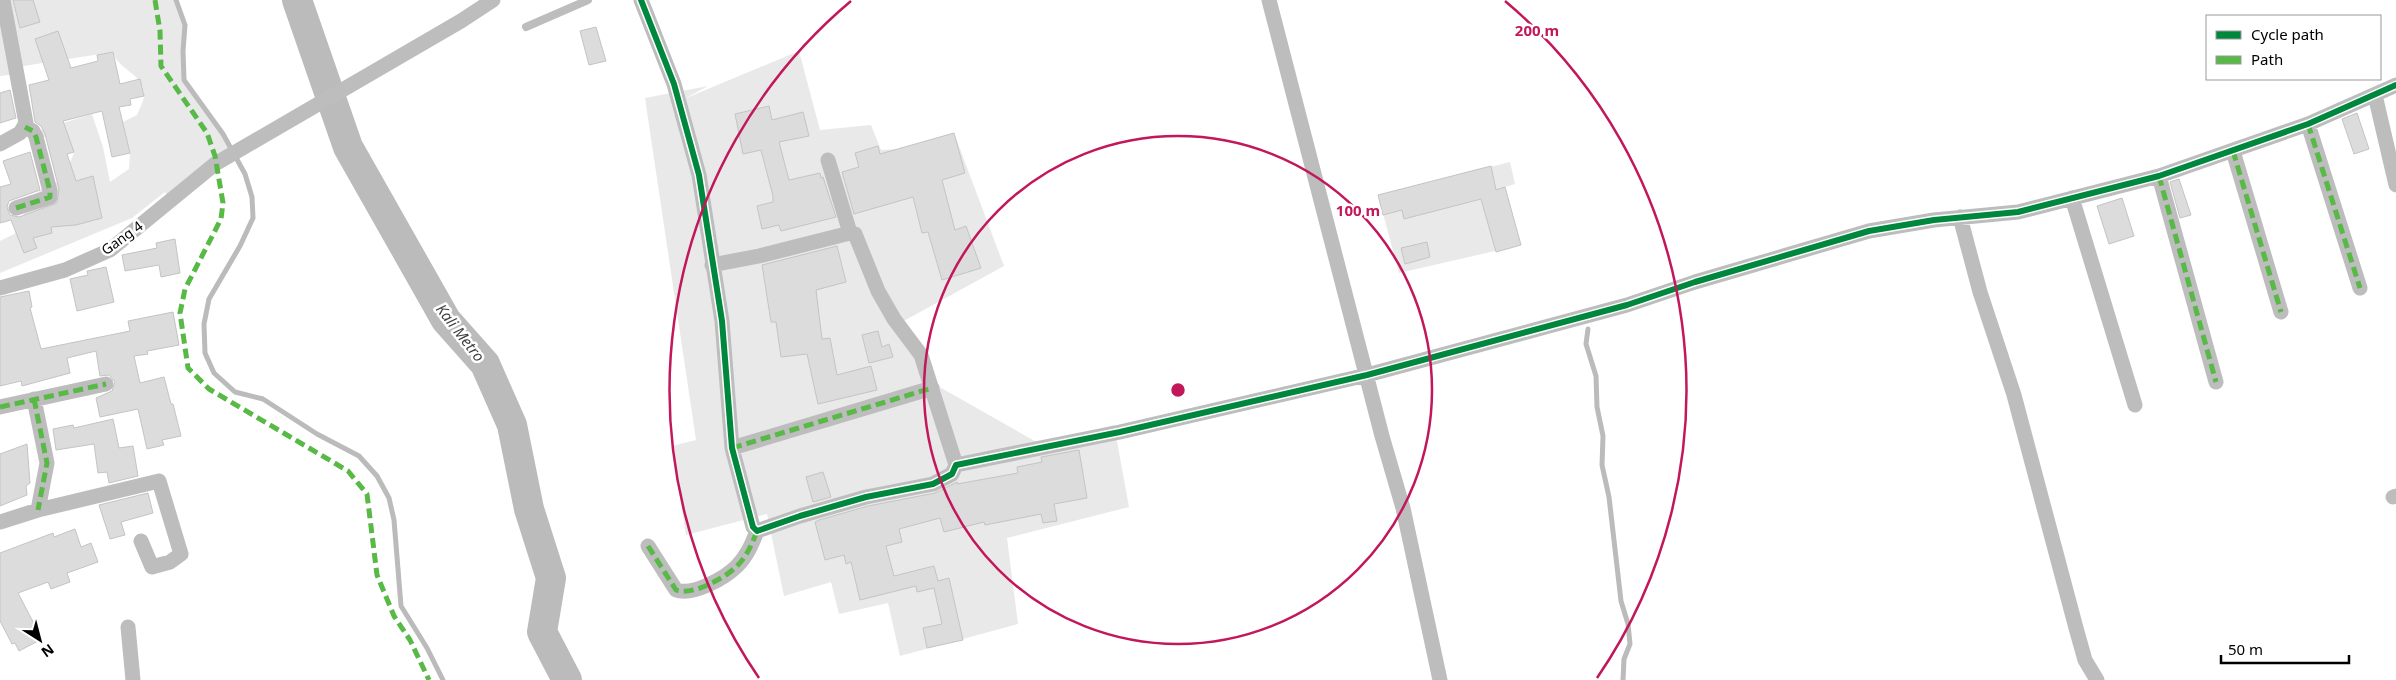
<svg xmlns="http://www.w3.org/2000/svg" width="2396" height="680" font-family="'Noto Sans',sans-serif">
<rect width="100%" height="100%" fill="#fff"/>
<path fill="#e9e9e9" d="M 0,0 L 176,0 L 185,25 L 183,51 L 184,80 L 223,134 L 232,154 L 168,196 L 165,192 L 132,218 L 0,273 L 0,241 L 22,230 L 25,203 L 42,189 L 62,180 L 74,153 L 35,132 L 92,114 L 103,147 L 110,182 L 129,169 L 130,153 L 123,122 L 137,115 C 139,109 144,101 144,96 C 145,73 118,71 113,52 L 11,68 L 18,74 L 0,76 Z
M 799,51 L 820,130 L 871,125 L 881,150 L 899,149 L 954,133 L 1004,266 L 900,323 L 936,385 L 1040,444 L 1114,425 L 1129,507 L 1007,538 L 1018,624 L 900,656 L 888,603 L 839,614 L 831,582 L 784,596 L 767,514 L 686,535 L 672,446 L 696,440 L 645,98 L 708,86 L 684,99 Z
M 1510,162 L 1515,184 L 1505,187 L 1521,245 L 1399,273 L 1378,195 Z"/>
<g fill="none" stroke-linecap="round" stroke-linejoin="round">
<path stroke="#bbb" stroke-width="5" d="M 176,0 L 185,25 L 183,51 L 184,80 L 223,134 L 245,174 L 252,197 L 253,218 L 240,246 L 209,299 L 204,324 L 205,353 L 214,373 L 235,392 L 263,399 L 317,434 L 359,456 L 377,476 L 389,498 L 394,520 L 401,606 L 427,648 L 443,680
M 1588,329 L 1586,344 L 1596,376 L 1597,407 L 1603,436 L 1602,465 L 1609,497 L 1621,601 L 1628,624 L 1630,644 L 1624,659 L 1623,680"/>
<path stroke="#bbb" stroke-width="30" d="M 297,0 L 348,147 L 446,320 L 485,364 L 512,425 L 529,509 L 551,578 L 542,632 L 567,680"/>
</g>
<path fill="#dcdcdc" stroke="#c4c4c4" d="M 13,0 L 33,0 L 40,22 L 20,28 Z
M 596,27 L 606,61 L 589,65 L 580,31 Z
M 58,31 L 71,68 L 98,61 L 97,55 L 113,52 L 120,84 L 140,79 L 144,96 L 130,99 L 131,105 L 119,107 L 130,153 L 112,157 L 102,111 L 63,121 L 74,152 L 67,154 L 76,181 L 93,176 L 102,218 L 76,225 L 51,227 L 52,233 L 33,238 L 37,248 L 24,253 L 11,220 L 0,223 L 0,187 L 11,184 L 3,161 L 30,152 L 40,190 L 9,201 L 7,207 L 10,215 L 19,217 L 57,203 L 59,189 L 45,134 L 41,126 L 35,122 L 29,85 L 49,80 L 35,39 Z
M 10,90 L 16,118 L 0,123 L 0,93 Z
M 769,106 L 772,120 L 803,112 L 809,136 L 779,142 L 789,180 L 820,173 L 821,178 L 823,177 L 836,217 L 781,231 L 779,225 L 762,229 L 757,206 L 773,202 L 773,196 L 761,150 L 743,154 L 735,114 Z
M 2357,113 L 2369,149 L 2354,154 L 2342,119 Z
M 954,133 L 965,173 L 942,180 L 955,230 L 966,226 L 981,268 L 942,280 L 928,232 L 922,233 L 913,197 L 854,214 L 842,172 L 859,167 L 855,153 L 878,146 L 880,154 Z
M 1491,166 L 1496,190 L 1505,187 L 1521,245 L 1496,252 L 1481,199 L 1404,219 L 1402,210 L 1383,215 L 1378,195 Z
M 2179,179 L 2191,215 L 2180,218 L 2170,182 Z
M 2122,198 L 2134,236 L 2109,244 L 2097,206 Z
M 175,239 L 180,273 L 161,277 L 159,265 L 125,271 L 122,255 L 157,248 L 156,243 Z
M 1427,242 L 1430,257 L 1405,264 L 1401,248 Z
M 837,246 L 846,282 L 816,290 L 822,339 L 830,338 L 837,375 L 871,366 L 877,390 L 818,404 L 807,354 L 781,357 L 776,322 L 771,322 L 762,265 Z
M 106,267 L 114,302 L 77,311 L 70,279 L 88,275 L 87,271 Z
M 29,291 L 32,307 L 30,308 L 41,349 L 130,331 L 128,321 L 173,312 L 179,345 L 147,351 L 148,354 L 134,356 L 140,383 L 164,377 L 171,404 L 173,404 L 181,436 L 162,440 L 164,445 L 147,449 L 138,409 L 100,417 L 96,398 L 112,391 L 115,382 L 109,375 L 100,376 L 96,351 L 67,358 L 70,373 L 22,386 L 21,381 L 0,386 L 0,297 Z
M 878,331 L 882,347 L 889,344 L 893,357 L 869,363 L 862,335 Z
M 113,419 L 119,448 L 133,446 L 138,476 L 109,483 L 107,472 L 98,473 L 94,444 L 56,450 L 53,429 L 73,425 L 74,428 Z
M 27,444 L 30,483 L 26,486 L 27,495 L 0,506 L 0,454 Z
M 1079,450 L 1087,498 L 1054,504 L 1057,521 L 1043,523 L 1041,514 L 985,525 L 984,522 L 944,532 L 940,518 L 899,529 L 902,542 L 886,546 L 894,576 L 934,566 L 938,581 L 949,578 L 963,640 L 927,648 L 923,628 L 942,624 L 934,588 L 917,592 L 916,586 L 860,600 L 851,562 L 846,564 L 844,555 L 825,560 L 815,522 L 819,520 L 868,506 L 935,493 L 957,482 L 957,484 L 1018,473 L 1017,467 L 1042,462 L 1041,457 Z
M 823,472 L 831,497 L 813,502 L 806,477 Z
M 148,493 L 153,513 L 121,522 L 125,535 L 110,539 L 99,505 Z
M 75,529 L 81,547 L 91,543 L 98,562 L 67,573 L 70,582 L 51,589 L 48,582 L 18,593 L 42,639 L 19,651 L 15,643 L 12,644 L 0,621 L 0,553 L 53,533 L 54,537 Z"/>
<g fill="none" stroke-linecap="round" stroke-linejoin="round">
<path stroke="#bdbdbd" stroke-width="8" d="M 526,27 L 588,0"/>
<path stroke="#bdbdbd" stroke-width="15" d="M 641,0 L 674,84 L 699,175 L 722,321 L 732,448 L 753,527 L 757,531 L 800,516 L 866,497 L 933,484 L 952,474 L 956,465 L 1120,432 L 1367,375 L 1627,305 L 1695,282 L 1869,231 L 1934,220 L 2018,212 L 2159,176 L 2308,124 L 2396,85
M 1269,0 L 1382,436 L 1403,508 L 1440,680
M 2375,95 L 2396,185
M 2308,124 L 2360,288
M 0,144 L 20,133 L 26,123 L 3,0
M 2233,151 L 2281,312
M 828,160 L 850,233
M 2159,176 L 2216,382
M 2072,198 L 2135,405
M 16,208 L 50,197 L 50,191 L 36,137 L 33,131 L 25,127
M 1960,217 L 1980,292 L 2014,395 L 2076,628 L 2085,660 L 2097,680
M 712,265 L 759,256 L 850,233 L 855,234 L 878,291 L 894,319 L 921,355 L 956,465
M 0,288 L 65,270 L 110,250 L 215,164 L 461,21 L 493,0
M 34,399 L 47,463 L 38,510
M 0,407 L 106,384
M 732,448 L 932,388
M 2393,497 L 2396,496
M 0,522 L 38,510 L 159,481 L 181,554 L 170,562 L 152,567 L 141,541
M 648,546 L 676,590 C 693,596 725,578 737,566 C 747,556 752,544 757,531
M 128,627 L 133,680"/>
<path stroke="#58b947" stroke-width="5" stroke-dasharray="10 5" stroke-linecap="butt" d="M 155,0 L 160,31 L 161,66 L 207,133 L 215,156 L 223,203 L 221,219 L 185,289 L 180,313 L 188,368 L 209,389 L 348,471 L 367,494 L 377,575 L 394,616 L 410,640 L 429,680
M 2308,124 L 2360,288
M 2233,151 L 2281,312
M 2159,176 L 2216,382
M 16,208 L 50,197 L 50,191 L 36,137 L 33,131 L 25,127
M 34,399 L 47,463 L 38,510
M 0,407 L 106,384
M 732,448 L 932,388
M 648,546 L 676,590 C 693,596 725,578 737,566 C 747,556 752,544 757,531"/>
<g stroke="#fff" stroke-width="9">
<path id="cycleway" d="M 641,0 L 674,84 L 699,175 L 722,321 L 732,448 L 753,527 L 757,531 L 800,516 L 866,497 L 933,484 L 952,474 L 956,465 L 1120,432 L 1367,375 L 1627,305 L 1695,282 L 1869,231 L 1934,220 L 2018,212 L 2159,176 L 2308,124 L 2396,85"/>
</g>
<use href="#cycleway" stroke="#00873e" stroke-width="6"/>
</g>
<g fill="none" stroke="#c2185b" stroke-width="2.5">
<circle cx="1178" cy="390" r="254"/>
<path d="M759 678A508 508 0 0 1 851 1M1505 1A508 508 0 0 1 1597 678"/>
</g>
<g text-anchor="middle" stroke-width="5" stroke-linejoin="round" paint-order="stroke">
<g font-size="14" fill="#000" stroke="#fff">
<text transform="translate(122 238) rotate(-36)" y="5">Gang 4</text>
</g>
<g font-size="15" font-style="italic" fill="#3f3f3f" stroke="#fff">
<text transform="translate(460 333) rotate(52)" y="5">Kali Metro</text>
</g>
</g>
<circle cx="1178" cy="390" r="8" fill="#c2185b" stroke="#fff" stroke-width="2.5"/>
<g font-size="15" text-anchor="middle" font-weight="bold" fill="#c2185b" stroke="#fff" stroke-width="5" stroke-linejoin="round" paint-order="stroke">
<text x="1537" y="36">200 m</text>
<text x="1358" y="216">100 m</text>
</g>
<rect x="2206" y="15" width="175" height="65" fill="#ffffff" stroke="#999999"/>
<rect x="2216" y="31" width="25" height="8" fill="#00873e" stroke="#999999"/>
<text x="2251" y="40" font-size="15" fill="#000000">Cycle path</text>
<rect x="2216" y="56" width="25" height="8" fill="#58b947" stroke="#999999"/>
<text x="2251" y="65" font-size="15" fill="#000000">Path</text>
<g transform="translate(40 640) rotate(144)" stroke="#ffffff" stroke-width="4" paint-order="stroke">
<path d="M0-4L9 19L0 12L-9 19Z" fill="#000000"/>
<text y="-8" font-size="14" font-weight="bold" text-anchor="middle" fill="#000000">N</text>
</g>
<path d="M2221 655v8h128v-8" fill="none" stroke="#000000" stroke-width="2.5"/>
<text x="2228" y="655" font-size="15" fill="#000000" stroke="#ffffff" stroke-width="4" paint-order="stroke">50 m</text>
</svg>
